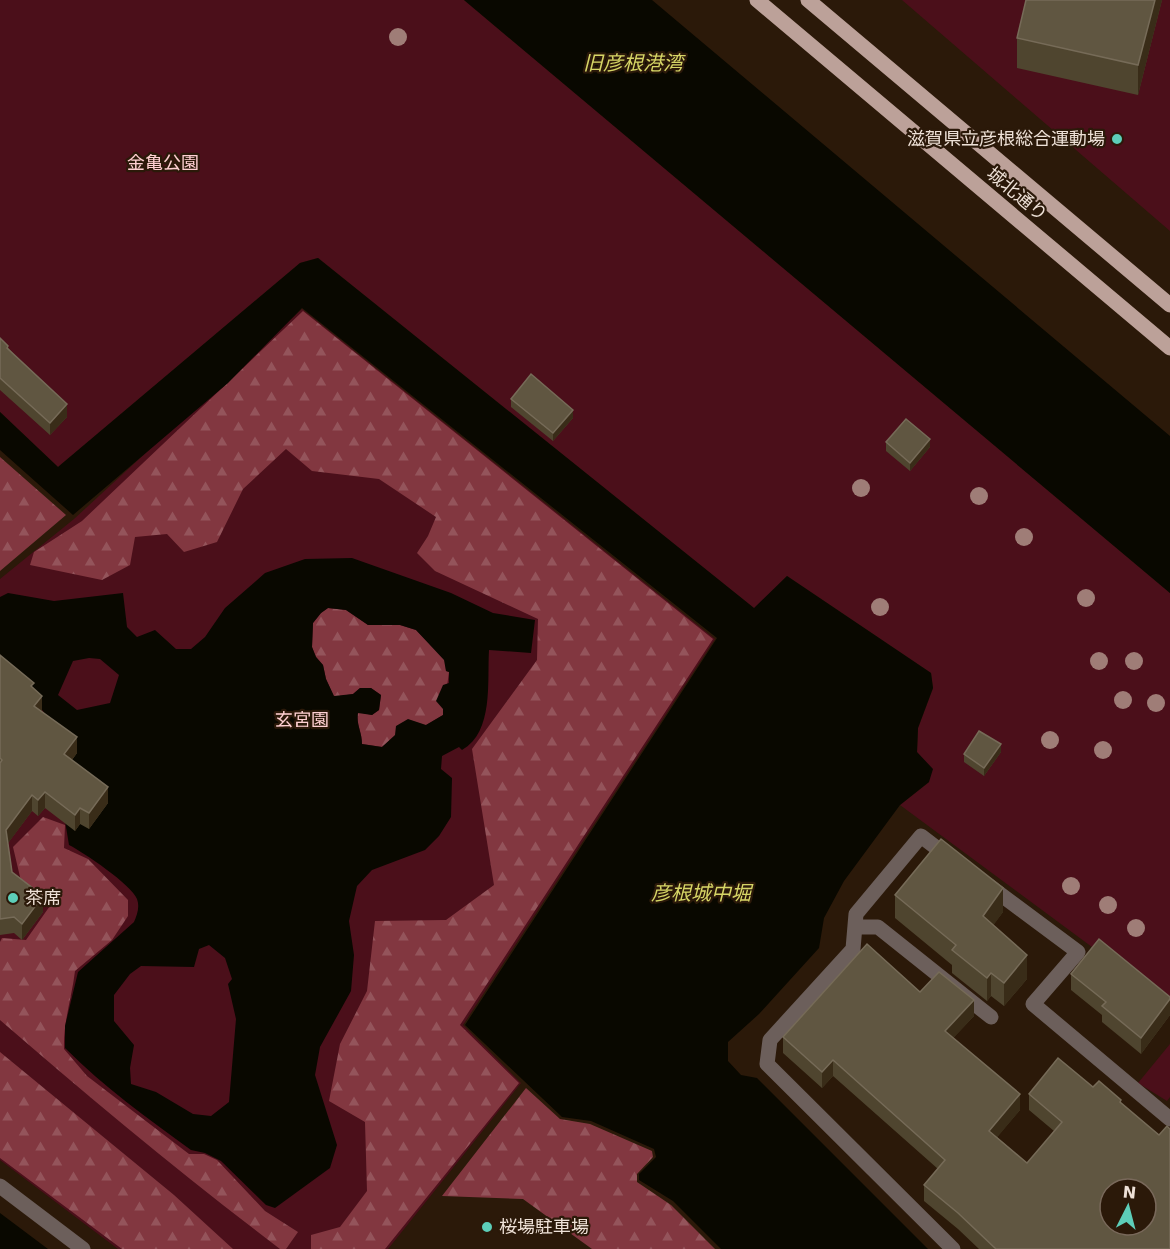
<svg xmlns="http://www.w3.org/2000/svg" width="1170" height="1249" font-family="'DejaVu Sans','Noto Sans JP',sans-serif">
<defs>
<pattern id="forest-firs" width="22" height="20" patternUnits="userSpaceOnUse" patternTransform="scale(1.5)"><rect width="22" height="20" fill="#823740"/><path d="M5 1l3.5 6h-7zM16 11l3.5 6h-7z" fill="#94545b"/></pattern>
</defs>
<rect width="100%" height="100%" fill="#2b1909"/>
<path fill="#4b0f1a" d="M 0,0 L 464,0 L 1170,593 L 1170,1010 L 1092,947 L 900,805 L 929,782 L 917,752 L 918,728 L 933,688 L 931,673 L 787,576 L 755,609 L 318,258 L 300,263 L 58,467 L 0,412 Z
M 902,0 L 1170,0 L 1170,231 Z
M 302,309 L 715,639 L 463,1025 L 521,1083 L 388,1249 L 118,1249 L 0,1160 L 0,579 L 74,519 Z
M 1170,1044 L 1170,1097 L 1167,1101 L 1138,1083 Z"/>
<path fill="url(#forest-firs)" d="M 303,311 L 713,639 L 460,1025 L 519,1083 L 385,1249 L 311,1249 L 311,1235 L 340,1227 L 367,1191 L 365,1122 L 329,1101 L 340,1044 L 367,991 L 375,921 L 446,920 L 494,885 L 472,749 L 537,660 L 538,619 L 435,571 L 417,553 L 428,536 L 436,517 L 379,479 L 312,471 L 286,449 L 243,489 L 217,542 L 184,552 L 167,534 L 135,537 L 130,565 L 102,580 L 30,565 L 34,552 L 82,521 Z
M 0,457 L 66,515 L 0,571 Z
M 328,608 L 346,610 L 368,625 L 400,625 L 416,630 L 445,660 L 446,671 L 449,672 L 443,715 L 426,725 L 396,735 L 382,747 L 362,744 C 362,731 356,725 358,712 L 372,715 L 379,710 L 381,695 L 371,688 L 360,688 L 353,694 L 334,697 L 326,679 L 323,665 L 316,657 L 312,647 L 313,623 L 321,613 Z
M 43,817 L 65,825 L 64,848 L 88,859 L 128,900 L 128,916 L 112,940 L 75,971 C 72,997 63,1022 64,1049 L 87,1076 L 189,1154 L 204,1154 L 217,1160 L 265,1211 L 298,1232 L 286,1249 L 280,1249 C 184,1176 91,1099 0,1020 L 0,942 L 2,938 L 26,940 L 52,903 L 21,881 L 13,847 Z
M 0,1052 L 174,1195 L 233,1249 L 122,1249 L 0,1158 Z
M 526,1088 L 560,1119 L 590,1124 L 652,1151 L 653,1157 L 637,1174 L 637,1182 L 671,1205 L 715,1249 L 592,1249 L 523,1199 L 442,1196 Z"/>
<path fill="#090800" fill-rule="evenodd" d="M 464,0 L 652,0 L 1170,436 L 1170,593 Z
M 318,258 L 754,608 L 787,576 L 931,673 L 933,688 L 918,728 L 917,752 L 933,769 L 929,782 L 900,805 L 844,881 L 824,918 L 819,948 L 759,1014 L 728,1042 L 728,1061 L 741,1075 L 757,1078 L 928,1249 L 721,1249 L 673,1201 L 639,1180 L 639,1174 L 656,1157 L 654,1149 L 591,1121 L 562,1117 L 465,1025 L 717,638 L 302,308 L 228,383 L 73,515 L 0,450 L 0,412 L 58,467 L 300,263 Z
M 352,558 L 451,593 L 493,613 L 535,620 L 531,653 L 489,650 C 487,681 494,732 462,750 L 459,747 L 442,756 L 441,769 L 452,778 L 451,817 L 439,836 L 425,850 L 372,870 L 357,886 L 349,921 L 354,955 L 351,991 L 320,1047 L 315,1075 L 337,1145 L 330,1168 L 275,1208 L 266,1205 L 221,1161 L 205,1153 L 191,1150 C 147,1118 104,1087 65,1048 L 65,1026 L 78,972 L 134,922 C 137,915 140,907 137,899 C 132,885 83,852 69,845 L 48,718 L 30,693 L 0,668 L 0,597 L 8,593 L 54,601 L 123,593 L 127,627 L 137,637 L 155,630 L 176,649 L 191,649 L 205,637 L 225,608 L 265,573 L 305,559 ZM 328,608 L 346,610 L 368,625 L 400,625 L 416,630 L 444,660 L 446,671 L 449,672 L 449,683 L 443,685 L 436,701 L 443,709 L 443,715 L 426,725 L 408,719 L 396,726 L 395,735 L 382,747 L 362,744 C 362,732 356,725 358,713 L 372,715 L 379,710 L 381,695 L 371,688 L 360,688 L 353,694 L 334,696 L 326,679 L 323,665 L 316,657 L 312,647 L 313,623 L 321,613 ZM 89,658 L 100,659 L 119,675 L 110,703 L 77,710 L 58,695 L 73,661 ZM 209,945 L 225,958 L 232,979 L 228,984 L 236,1019 L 229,1102 L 211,1116 L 193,1114 L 156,1092 L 131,1084 L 130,1068 L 134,1045 L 114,1021 L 114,995 L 130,974 L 141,966 L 194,967 L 199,949 Z
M 0,1213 L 48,1249 L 0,1249 Z"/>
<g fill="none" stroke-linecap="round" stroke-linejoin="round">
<path stroke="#6c5f5b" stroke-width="15" d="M 951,859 L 921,836 L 856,914 L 853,949 L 770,1040 L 767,1064 L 953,1249
M 988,885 L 1078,952 L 1033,1004 L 1170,1119
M 855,927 L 878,927 L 991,1017
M 0,1186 L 83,1249"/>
<path stroke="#bca199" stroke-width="15" d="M 757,0 L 1170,348
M 808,0 L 1170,305"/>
</g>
<g fill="#9f7d77">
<circle cx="398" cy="37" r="9"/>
<circle cx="861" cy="488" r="9"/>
<circle cx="979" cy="496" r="9"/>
<circle cx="1024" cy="537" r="9"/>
<circle cx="1086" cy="598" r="9"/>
<circle cx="880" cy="607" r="9"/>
<circle cx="1099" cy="661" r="9"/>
<circle cx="1134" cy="661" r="9"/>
<circle cx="1123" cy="700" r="9"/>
<circle cx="1156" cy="703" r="9"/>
<circle cx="1050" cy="740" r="9"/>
<circle cx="1103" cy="750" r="9"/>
<circle cx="1071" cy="886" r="9"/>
<circle cx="1108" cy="905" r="9"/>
<circle cx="1136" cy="928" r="9"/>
</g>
<path fill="#4f452f" d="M 1026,0 L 1162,0 L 1138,95 L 1017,68 L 1017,38 Z
M 0,338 L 67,417 L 50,435 L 0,390 Z
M 511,399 L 573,418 L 553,441 L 511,407 Z
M 886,442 L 930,447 L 910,471 L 886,451 Z
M 0,655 L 34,689 L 42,712 L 77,753 L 72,760 L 108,803 L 89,829 L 80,824 L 75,831 L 45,808 L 38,816 L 32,811 L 8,843 L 12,872 L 43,912 L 22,940 L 14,933 L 0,935 Z
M 1001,752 L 984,776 L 964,762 L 964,754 Z
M 895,895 L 1003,912 L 993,925 L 1027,979 L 1004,1006 L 991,996 L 987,1001 L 952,973 L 952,965 L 895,918 Z
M 1071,974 L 1170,997 L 1170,1015 L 1141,1054 L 1102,1022 L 1102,1015 L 1071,990 Z
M 920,992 L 974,1016 L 953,1038 L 1020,1110 L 997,1137 L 1027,1163 L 1054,1131 L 1029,1110 L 1029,1094 L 1093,1087 L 1121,1103 L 1170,1249 L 979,1249 L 958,1229 L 924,1201 L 924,1185 L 938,1169 L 833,1076 L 822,1088 L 783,1053 L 783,1037 Z"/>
<path fill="#392c18" d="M 1155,0 L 1162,0 L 1138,95 L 1138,65 Z
M 67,404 L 67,417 L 50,435 L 50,423 Z
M 573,410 L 573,418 L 553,441 L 553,433 Z
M 930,439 L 930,447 L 910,471 L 910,463 Z
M 42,696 L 42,712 L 34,706 Z
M 77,737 L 77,753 L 64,770 L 64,754 Z
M 1001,744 L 1001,752 L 984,776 L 984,768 Z
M 108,787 L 108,803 L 89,829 L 89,813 Z
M 45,792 L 45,808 L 38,816 L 38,800 Z
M 32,795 L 32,811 L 6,846 L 6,830 Z
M 80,808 L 80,824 L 75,831 L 75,815 Z
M 1003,888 L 1003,912 L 983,940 L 983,916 Z
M 43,896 L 43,912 L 22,940 L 22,924 Z
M 1027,955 L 1027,979 L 1004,1006 L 1004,983 Z
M 991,973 L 991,996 L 987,1001 L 987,978 Z
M 1170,999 L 1170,1015 L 1141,1054 L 1141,1038 Z
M 974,1000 L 974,1016 L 945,1047 L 945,1031 Z
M 833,1060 L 833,1076 L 822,1088 L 822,1072 Z
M 1020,1094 L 1020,1110 L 989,1147 L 989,1131 Z"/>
<path fill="#605641" stroke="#766b58" stroke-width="1.5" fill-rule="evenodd" d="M 1026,0 L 1155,0 L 1138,65 L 1017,38 Z
M 0,338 L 8,346 L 7,348 L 67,404 L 50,423 L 0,378 Z
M 531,374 L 573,410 L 553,433 L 511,399 Z
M 906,419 L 930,439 L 910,463 L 886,442 Z
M 0,655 L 34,683 L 31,686 L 42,696 L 34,706 L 77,737 L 64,754 L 108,787 L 89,813 L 80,808 L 75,815 L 45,792 L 38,800 L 32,795 L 6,830 L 12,872 L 43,896 L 22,924 L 14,917 L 0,919 L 0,763 L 2,760 L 0,758 Z
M 979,731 L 1001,744 L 984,768 L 964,754 Z
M 941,839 L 1003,888 L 983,916 L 1027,955 L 1004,983 L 991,973 L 987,978 L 952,950 L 956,945 L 895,895 Z
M 1099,939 L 1170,997 L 1170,999 L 1141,1038 L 1102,1006 L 1106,1002 L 1071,974 Z
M 867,944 L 920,992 L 939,972 L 974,1000 L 945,1031 L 1020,1094 L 989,1131 L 1027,1163 L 1062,1122 L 1029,1094 L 1058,1058 L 1093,1087 L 1099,1081 L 1121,1100 L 1120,1102 L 1159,1135 L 1167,1126 L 1170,1129 L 1170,1249 L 996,1249 L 958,1213 L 924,1185 L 945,1160 L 833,1060 L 822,1072 L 783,1037 ZM 1110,1189 L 1146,1189 L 1146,1225 L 1110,1225 Z"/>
<g fill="#5dceb9" stroke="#2b1909" stroke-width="2">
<circle cx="1117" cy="139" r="6"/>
<circle cx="13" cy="898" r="6"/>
<circle cx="487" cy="1227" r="6"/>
</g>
<g text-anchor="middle" stroke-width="4.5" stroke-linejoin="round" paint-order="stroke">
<g font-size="18" fill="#eee1d7" stroke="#2b1909" text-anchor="start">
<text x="1105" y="145" text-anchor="end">滋賀県立彦根総合運動場</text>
<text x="25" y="904">茶席</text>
<text x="499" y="1233">桜場駐車場</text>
</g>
<g font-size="18" fill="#fecfd1" stroke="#2b1909">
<text x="163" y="169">金亀公園</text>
<text x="302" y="726">玄宮園</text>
</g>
<g font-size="18" fill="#eee1d7" stroke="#2b1909">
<text transform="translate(1017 194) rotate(40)" y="6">城北通り</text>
</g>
<g font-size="20" font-style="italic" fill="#d6d566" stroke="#2b1909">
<text x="633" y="70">旧彦根港湾</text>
<text x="701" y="900">彦根城中堀</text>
</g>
</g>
<g transform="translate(1128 1207) rotate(6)"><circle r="28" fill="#2b1909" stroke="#79695b" stroke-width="1.5"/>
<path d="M0-4.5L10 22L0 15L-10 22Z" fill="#5dceb9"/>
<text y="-9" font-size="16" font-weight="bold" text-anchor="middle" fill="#eee1d7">N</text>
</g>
</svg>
